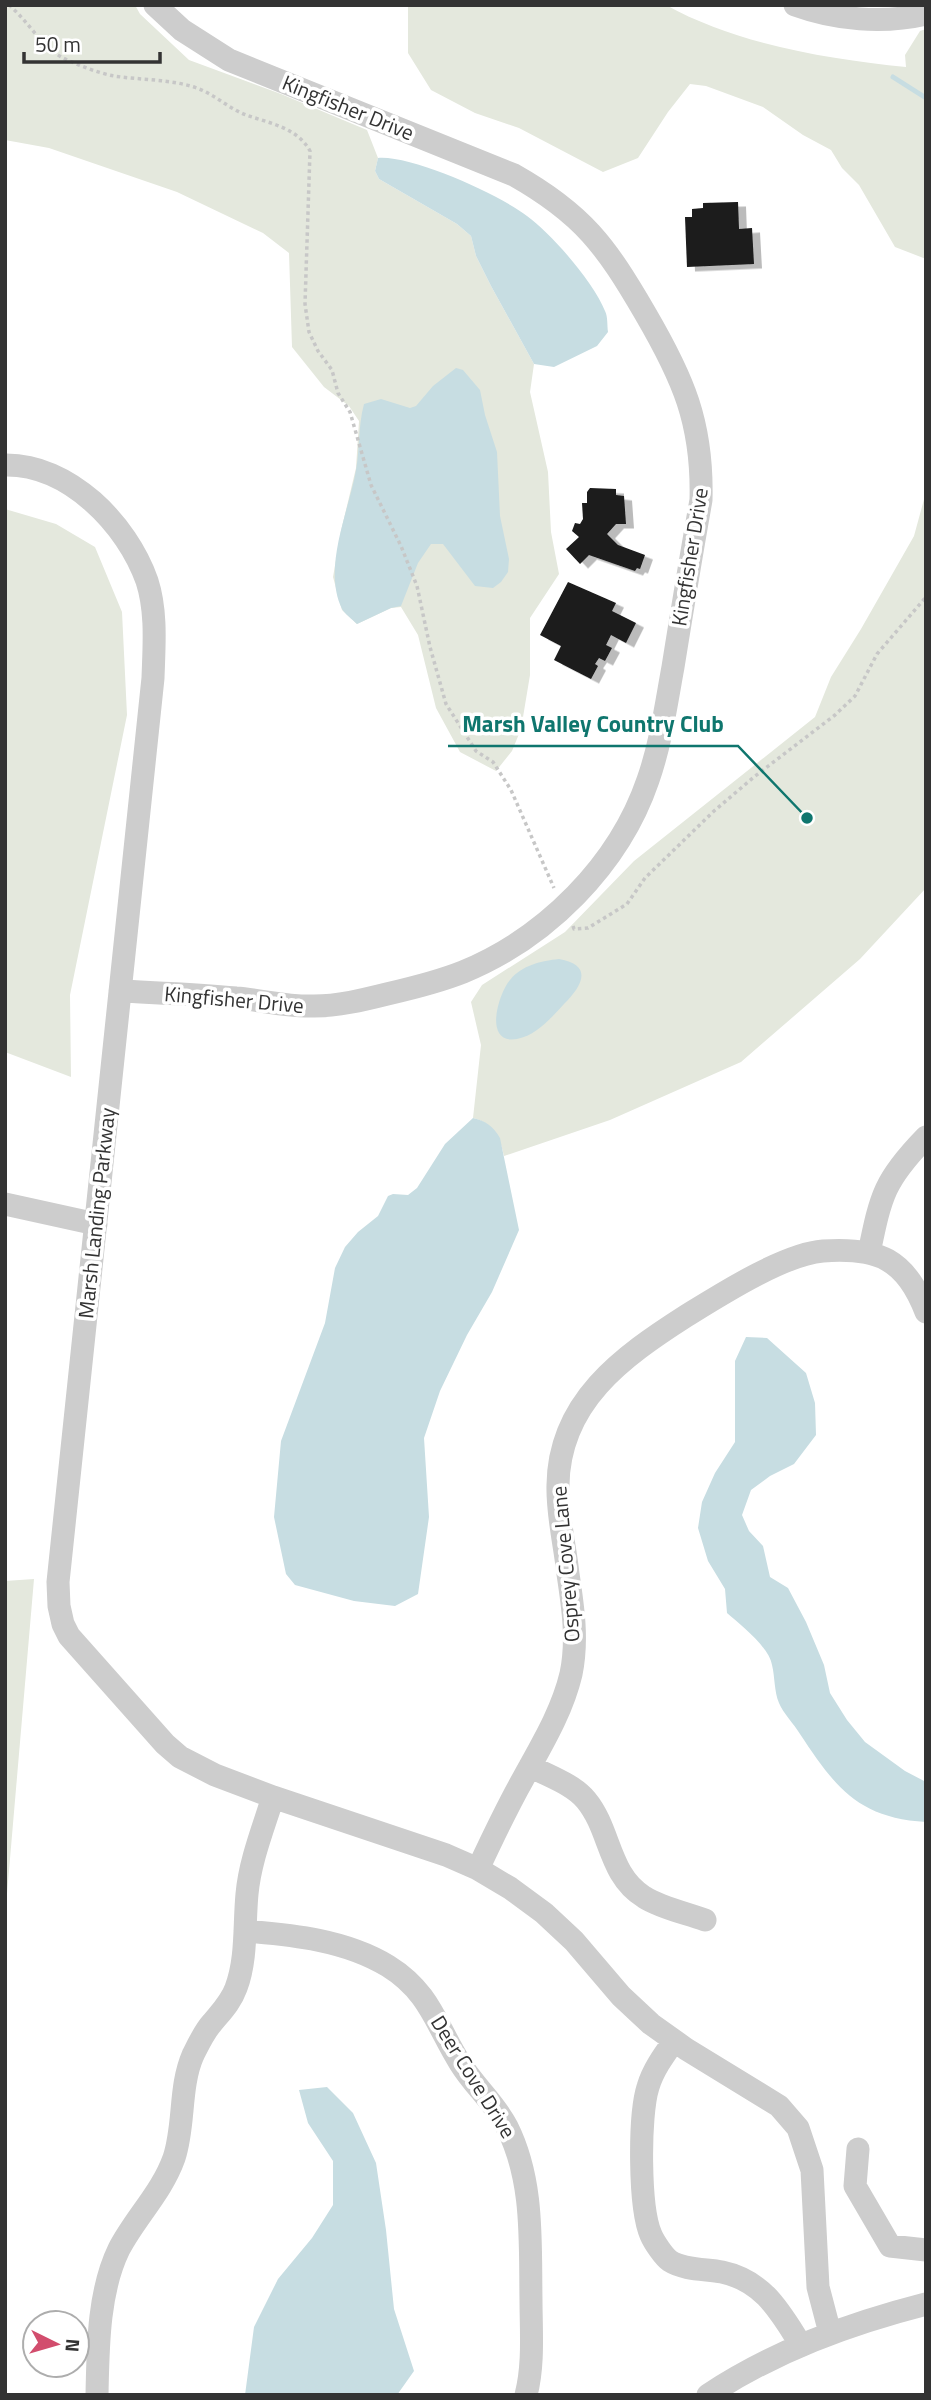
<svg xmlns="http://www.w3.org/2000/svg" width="931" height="2400" font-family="'Titillium Web',sans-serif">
<defs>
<filter id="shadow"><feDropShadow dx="8" dy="4.5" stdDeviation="0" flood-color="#0004"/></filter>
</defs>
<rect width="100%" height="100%" fill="#fff"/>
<path fill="#e4e8dd" d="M 5,5 L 135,5 L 140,14 L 189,60 L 281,94 L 367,130 L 378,158 L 375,171 L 379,179 L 457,224 L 471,236 L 476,256 L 491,286 L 534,364 L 530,392 L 548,472 L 551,532 L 559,574 L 530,618 L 530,675 L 521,729 L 512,751 L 496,771 L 460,752 L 436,708 L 418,635 L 401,607 L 391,608 L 357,624 L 342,610 L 333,577 L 341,531 L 356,468 L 359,421 L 349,406 L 324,387 L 292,347 L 289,253 L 263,233 L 177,192 L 49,148 L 5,140 Z
M 408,5 L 666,5 C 736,44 827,59 906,67 L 905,55 L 920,31 L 926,29 L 926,259 L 895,247 L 859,185 L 842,168 L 831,150 L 803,135 L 763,107 L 706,86 L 690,84 L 668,112 L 638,158 L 603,172 L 519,128 L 475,113 L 431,90 L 408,53 Z
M 926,492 L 926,888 L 860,959 L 741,1062 L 610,1120 L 504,1156 C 500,1137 493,1123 473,1118 L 481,1045 L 471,1002 L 482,985 L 565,932 L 634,861 L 815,717 L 831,677 L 861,629 L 914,536 Z
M 5,509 L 56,524 L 95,547 L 122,612 L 127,715 L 70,995 L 71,1077 L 5,1052 Z
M 34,1579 L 5,1917 L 5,1581 Z"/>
<path fill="#c7dde2" d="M 378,158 C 412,155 500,195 527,216 C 552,234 594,283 605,311 C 608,317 607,325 608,332 L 597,346 L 554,367 L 534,364 L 491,286 L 476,256 L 471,236 L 457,224 L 379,179 L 375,171 Z
M 456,368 L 463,370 L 480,390 L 485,415 L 497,452 L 500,516 L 509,559 L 508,572 L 501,582 L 493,588 L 475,586 L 443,544 L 431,544 L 418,563 L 401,606 L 391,608 L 357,624 C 352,619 345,614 342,609 C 322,568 349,511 356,470 C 360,448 358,426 364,404 L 381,399 L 410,408 L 416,406 L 433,386 Z
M 559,959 C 594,965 582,986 564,1004 C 551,1018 537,1035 517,1039 C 483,1045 498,994 510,980 C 522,965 541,961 559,959 Z
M 473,1118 C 486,1121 493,1126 500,1138 L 519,1230 L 492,1292 L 467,1335 L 440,1391 L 424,1438 L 429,1517 L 418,1594 L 395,1606 L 354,1601 L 295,1585 L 286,1574 L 274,1517 L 281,1441 L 325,1323 L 335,1268 L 345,1247 L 358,1232 L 378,1216 L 388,1196 L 393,1194 L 408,1195 L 417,1188 L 445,1144 Z
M 746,1337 L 767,1338 L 806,1373 L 815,1403 L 816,1435 L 794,1464 L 770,1476 L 751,1490 L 742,1515 L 749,1531 L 763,1546 L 770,1577 L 788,1588 L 806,1622 L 824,1665 L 830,1693 L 847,1720 L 865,1742 L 905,1771 L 926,1782 L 926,1822 C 858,1818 835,1787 800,1734 C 794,1724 783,1713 779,1703 C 774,1691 775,1677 772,1665 C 769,1647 741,1625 727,1613 L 725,1589 L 708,1561 L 698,1528 L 702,1502 L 715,1473 L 735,1442 L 735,1361 Z
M 327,2087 L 353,2113 L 376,2163 L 386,2230 L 394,2309 L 414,2371 L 397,2395 L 245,2395 L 254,2327 L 278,2279 L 312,2238 L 333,2205 L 333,2161 L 308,2123 L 299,2090 Z"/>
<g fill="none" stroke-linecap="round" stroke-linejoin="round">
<path stroke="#c7dde2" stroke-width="5" d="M 893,77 L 926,98"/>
</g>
<path fill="#1a1a1a" filter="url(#shadow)" d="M 738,202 L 739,229 L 752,228 L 754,264 L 687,267 L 685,217 L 692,217 L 692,209 L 703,208 L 703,203 Z
M 590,488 L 616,489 L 616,495 L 624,496 L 626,524 L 616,524 L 607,534 L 618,545 L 645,555 L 640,569 L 637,568 L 635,571 L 589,555 L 580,564 L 566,549 L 579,537 L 572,531 L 575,523 L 580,524 L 583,519 L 582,503 L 587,503 L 587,492 Z
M 568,582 L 616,603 L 612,611 L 636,623 L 626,643 L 611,635 L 606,645 L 612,648 L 605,661 L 599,658 L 595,664 L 598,666 L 591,679 L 554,660 L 561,646 L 540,635 Z"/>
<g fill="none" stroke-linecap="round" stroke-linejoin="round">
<path stroke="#c7c7c7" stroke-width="3.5" stroke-dasharray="3.5 3.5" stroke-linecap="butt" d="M 9,5 C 28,21 41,46 63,58 C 78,65 98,73 114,76 C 140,80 168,79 194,87 C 213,93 228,108 246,115 C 269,123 298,128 310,151 L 305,304 L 309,332 L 318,351 L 332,370 L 338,393 L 350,412 L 371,485 L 401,546 L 417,586 L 430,647 L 446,704 L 476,751 L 493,762 L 511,790 L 554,888
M 573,926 L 574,929 L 588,928 L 627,904 L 645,878 L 714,811 L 754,777 L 835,715 L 855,696 L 877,654 L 926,597"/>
<path stroke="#cdcdcd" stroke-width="23" d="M 795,5 C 836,20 883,24 926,14
M 5,465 C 69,464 127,524 147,581 C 157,612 154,646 153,678 L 58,1582 L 59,1606 L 63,1624 L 69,1636 L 165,1744 L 180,1757 L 215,1775 L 273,1797 L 446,1855 L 478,1869 L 510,1888 L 544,1913 L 574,1941 L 621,1996 L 651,2024 L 686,2049 L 779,2106 L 798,2128 L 812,2170 L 818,2287 L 830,2333
M 120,991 C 158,993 197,994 236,998 C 262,1000 287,1007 314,1006 C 338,1006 363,1000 387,994 C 413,988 438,982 463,972 C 546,938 619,865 648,780 C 661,743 666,705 673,667 C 682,611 691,556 701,500 C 703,423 683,378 645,313 C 606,246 583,214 514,175 L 229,60 L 182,30 L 155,5
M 5,1204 L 96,1224
M 869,1253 C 881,1195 884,1180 926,1137
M 530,1766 C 548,1776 573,1784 586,1800 C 611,1830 608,1875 644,1897 C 661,1908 686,1913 705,1920
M 478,1869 C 492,1839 506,1809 523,1779 C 541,1746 562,1712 571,1674 C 578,1641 573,1607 568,1574 C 565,1545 557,1514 558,1485 C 559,1402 622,1357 686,1316 C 720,1295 784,1254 823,1251 C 878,1247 906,1259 926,1312
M 245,1931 C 293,1935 345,1940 388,1966 C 430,1992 436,2025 460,2063 C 474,2086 495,2103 507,2127 C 534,2181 530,2241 531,2300 C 531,2331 534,2364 526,2395
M 674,2041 C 664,2055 653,2070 648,2087 C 639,2115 639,2208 651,2235 C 654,2242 664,2257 670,2261 C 684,2270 706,2269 722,2272 C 764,2281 780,2312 801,2345
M 858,2149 L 855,2186 L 890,2246 L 926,2250
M 97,2395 C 98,2348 98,2292 119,2249 C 135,2218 162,2192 174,2158 C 185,2125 179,2087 193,2055 C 199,2043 204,2032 212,2023 C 221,2012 231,2002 236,1988 C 247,1959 244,1925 247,1894 C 250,1861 263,1829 273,1797
M 708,2395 C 775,2351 848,2324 926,2304"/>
</g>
<g text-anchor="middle" stroke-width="7" stroke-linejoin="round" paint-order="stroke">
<g font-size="21" fill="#333" stroke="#fff">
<text transform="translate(348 108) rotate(22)" y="7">Kingfisher Drive</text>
<text transform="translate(690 557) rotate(-81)" y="7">Kingfisher Drive</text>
<text transform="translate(234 1000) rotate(5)" y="7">Kingfisher Drive</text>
<text transform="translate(97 1213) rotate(-84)" y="7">Marsh Landing Parkway</text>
<text transform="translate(566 1564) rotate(-95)" y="7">Osprey Cove Lane</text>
<text transform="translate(473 2077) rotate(58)" y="7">Deer Cove Drive</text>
</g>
</g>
<path fill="none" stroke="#0f766e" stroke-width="2.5" d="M807 818L738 746H448"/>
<circle fill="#0f766e" stroke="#fff" stroke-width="2.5" cx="807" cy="818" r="7"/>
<g font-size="23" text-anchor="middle" font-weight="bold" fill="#0f766e" stroke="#fff" stroke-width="7" stroke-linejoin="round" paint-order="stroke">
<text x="593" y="732">Marsh Valley Country Club</text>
</g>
<rect width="931" height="2400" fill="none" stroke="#333333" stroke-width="14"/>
<g transform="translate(56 2344) rotate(95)"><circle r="33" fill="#ffffff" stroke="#adadad" stroke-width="2"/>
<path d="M0-5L12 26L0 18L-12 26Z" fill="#d24d6d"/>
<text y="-10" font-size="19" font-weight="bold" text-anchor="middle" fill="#333333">N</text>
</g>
<path d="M24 52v10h136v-10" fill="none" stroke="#333333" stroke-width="3.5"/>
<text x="35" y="52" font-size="21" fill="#333333" stroke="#ffffff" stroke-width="5" paint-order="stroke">50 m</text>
</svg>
